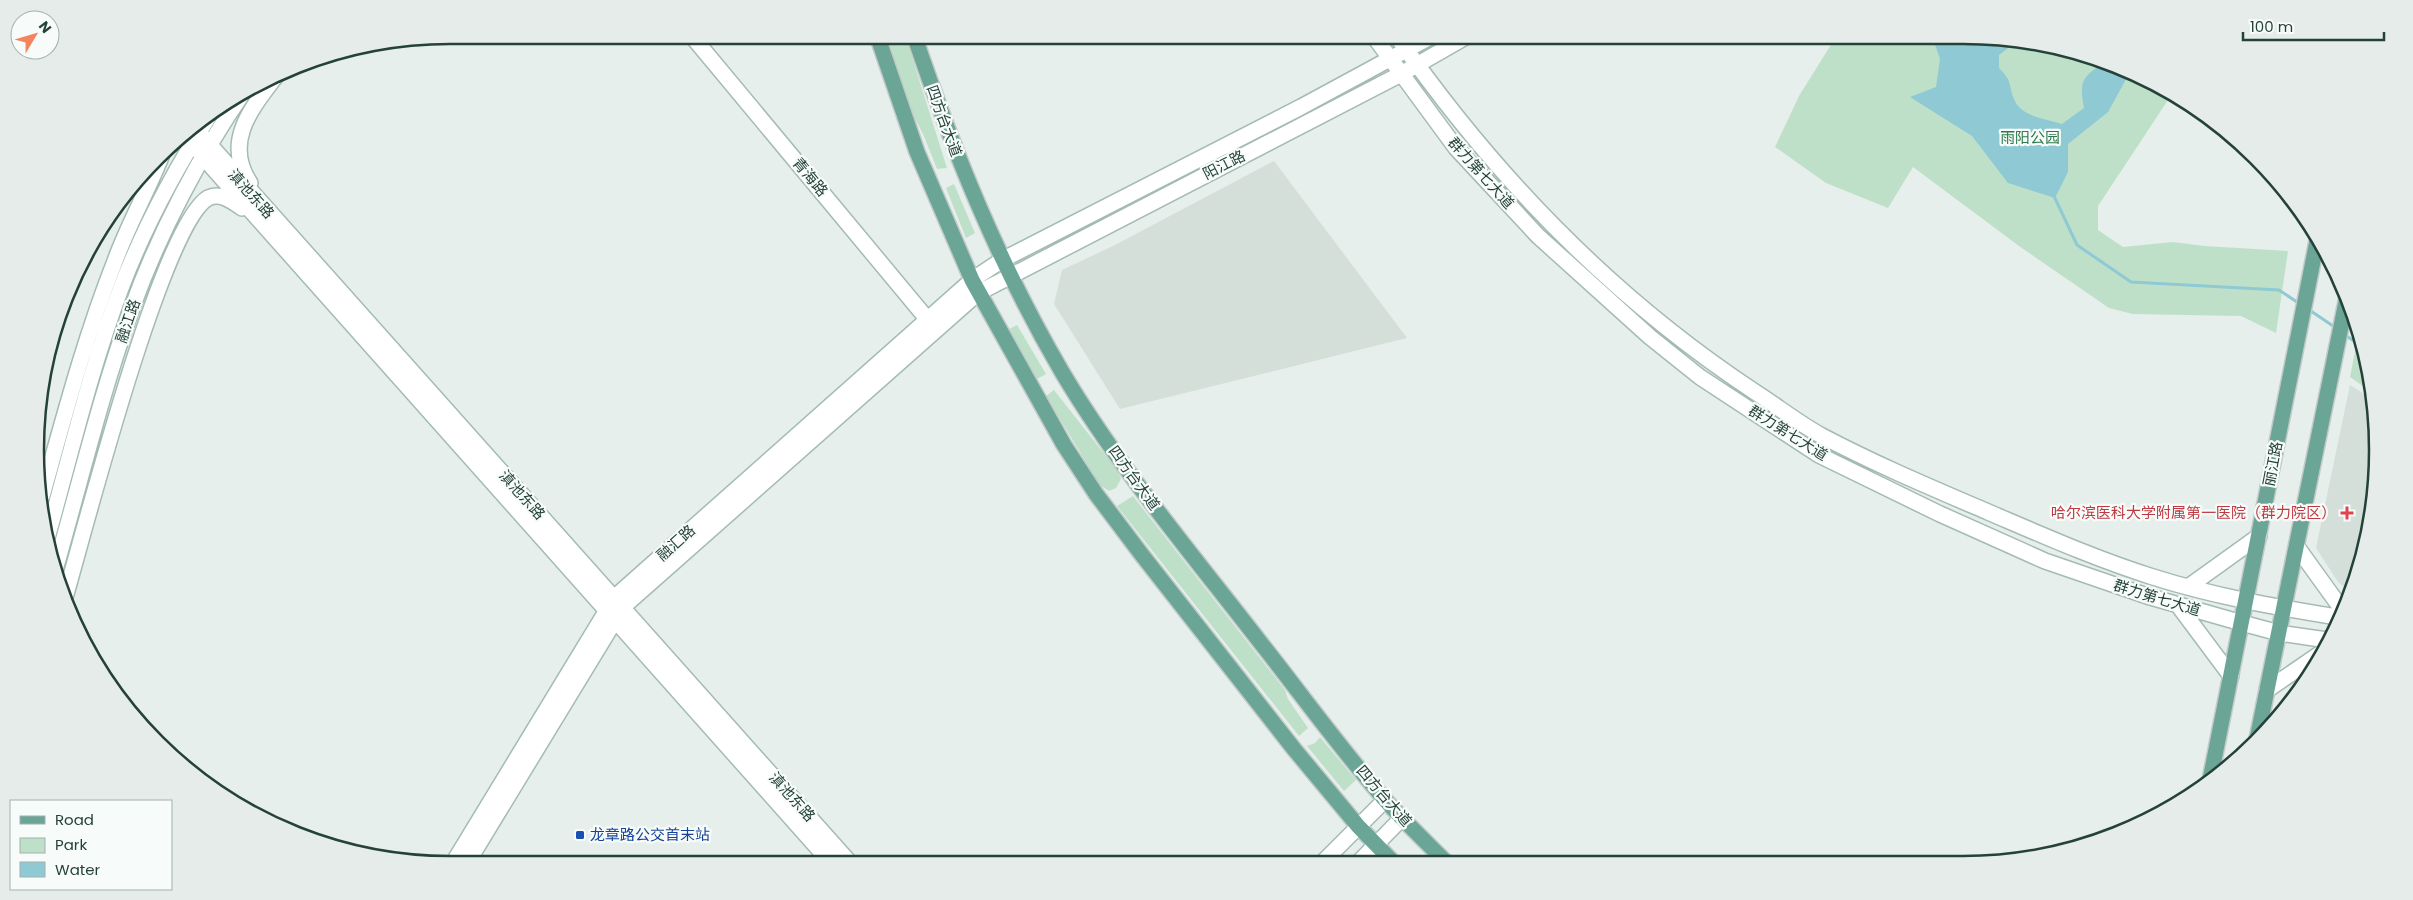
<svg xmlns="http://www.w3.org/2000/svg" width="2413" height="900" font-family="Poppins,'Noto Sans SC',sans-serif">
<rect width="100%" height="100%" fill="#e6efeb"/>
<path fill="#d4dfda" d="M 1274,161 L 1407,338 L 1120,409 L 1054,304 L 1062,270 L 1113,246 Z
M 2350,385 L 2375,401 L 2377,477 L 2364,558 L 2349,591 L 2338,582 L 2316,548 Z"/>
<path fill="#bfe0c8" d="M 883,35 L 905,35 L 947,168 L 937,169 L 923,134 L 907,103 Z
M 1837,35 L 1963,35 L 2071,49 L 2147,78 L 2172,94 L 2098,206 L 2098,230 L 2123,247 L 2173,242 L 2205,246 L 2288,251 L 2276,333 L 2241,316 L 2133,314 L 2109,308 L 2019,246 L 1913,167 L 1888,208 L 1826,183 L 1775,147 L 1799,96 Z
M 954,184 L 975,233 L 966,238 L 946,188 Z
M 1017,325 L 1046,374 L 1037,379 L 1009,329 Z
M 2359,331 L 2374,394 L 2350,377 Z
M 1054,390 L 1117,470 L 1121,479 L 1116,488 L 1109,491 L 1100,485 L 1046,396 Z
M 1133,496 L 1285,690 L 1288,699 L 1308,728 L 1299,736 L 1117,506 Z
M 1320,737 L 1356,780 L 1344,791 L 1307,746 L 1315,743 Z"/>
<path fill="#8ec9d4" d="M 1927,35 L 1963,35 L 2016,42 L 1999,55 L 1999,68 C 2013,82 2008,84 2014,99 C 2021,117 2046,119 2062,124 L 2084,108 C 2079,81 2082,77 2105,62 L 2130,72 L 2108,112 L 2068,144 L 2068,172 L 2055,198 L 2008,183 L 1972,136 L 1910,97 L 1936,87 L 1940,59 L 1933,39 Z"/>
<g fill="none" stroke-linecap="round" stroke-linejoin="round">
<path stroke="#8ec9d4" stroke-width="3" d="M 2054,196 L 2077,245 L 2131,282 L 2279,290 L 2300,304
M 2308,309 L 2336,328
M 2345,335 L 2363,347"/>
<g stroke="#a4bbb3" stroke-width="18">
<path id="secondary" d="M 691,35 L 928,320
M 1373,35 L 1456,148 L 1538,236 L 1650,337 L 1700,377 L 1819,455 L 1940,514 L 2045,561 L 2147,596 L 2242,623 L 2279,633 L 2327,640
M 1396,35 C 1494,176 1611,297 1755,392 C 1777,406 1798,423 1822,436 C 1875,464 1932,488 1988,512 C 2042,535 2096,559 2153,577 C 2213,596 2275,607 2337,617
M 193,126 L 851,864
M 184,133 L 212,167 L 832,864
M 250,183 C 223,142 251,109 276,76
M 42,496 C 64,417 85,337 115,261 C 128,225 147,192 161,157
M 46,542 C 70,457 90,370 121,288 C 144,227 176,168 211,113
M 2297,547 L 2341,608
M 55,570 C 80,483 101,393 132,308 C 159,233 200,155 245,90
M 2188,587 L 2259,536
M 64,601 C 83,537 162,224 208,198 C 220,192 232,201 242,208
M 2178,605 L 2231,676
M 2267,690 L 2321,653
M 1322,863 L 1385,800
M 1358,863 L 1402,818
M 452,865 L 615,597 L 972,280 L 1002,260 L 1301,107 L 1434,35
M 466,865 L 623,607 L 978,293 L 1401,74 L 1469,35"/>
</g>
<g stroke="#c2cac8" stroke-width="18">
<path id="primary" d="M 877,35 L 917,152 L 972,280 L 1064,445 L 1096,494 L 1142,555 L 1294,749 L 1358,826 L 1394,863
M 914,35 C 954,153 999,264 1062,372 C 1119,468 1192,554 1260,642 C 1302,695 1342,751 1387,802 C 1406,823 1427,843 1447,863
M 2257,739 L 2347,297
M 2210,780 L 2318,236"/>
</g>
<use href="#secondary" stroke="#fff" stroke-width="15"/>
<use href="#primary" stroke="#6aa596" stroke-width="15"/>
</g>
<path fill="#e0444e" stroke="#f7fbf9" stroke-width="2" d="M2344.5 505.5h5v5h5v5h-5v5h-5v-5h-5v-5h5z"/>
<rect fill="#1a4fb4" stroke="#f7fbf9" stroke-width="2" x="575" y="830" width="10" height="10" rx="2.5"/>
<g text-anchor="middle" stroke-width="4.5" stroke-linejoin="round" paint-order="stroke">
<g font-size="15" fill="#24423a" stroke="#f7fbf9">
<text transform="translate(944 121) rotate(70)" y="5">四方台大道</text>
<text transform="translate(1224 165) rotate(-27)" y="5">阳江路</text>
<text transform="translate(1481 173) rotate(48)" y="5">群力第七大道</text>
<text transform="translate(810 177) rotate(50)" y="5">青海路</text>
<text transform="translate(251 194) rotate(48)" y="5">滇池东路</text>
<text transform="translate(128 321) rotate(-71)" y="5">融江路</text>
<text transform="translate(1788 433) rotate(32)" y="5">群力第七大道</text>
<text transform="translate(2273 464) rotate(-79)" y="5">丽江路</text>
<text transform="translate(1134 478) rotate(54)" y="5">四方台大道</text>
<text transform="translate(522 495) rotate(48)" y="5">滇池东路</text>
<text transform="translate(676 543) rotate(-42)" y="5">融汇路</text>
<text transform="translate(2157 598) rotate(17)" y="5">群力第七大道</text>
<text transform="translate(1384 796) rotate(49)" y="5">四方台大道</text>
<text transform="translate(792 797) rotate(48)" y="5">滇池东路</text>
</g>
<g font-size="15" fill="#2d7a4b" stroke="#f7fbf9">
<text x="2030" y="143">雨阳公园</text>
</g>
<g font-size="15" fill="#be3a42" stroke="#f7fbf9" text-anchor="end">
<text x="2336" y="518">哈尔滨医科大学附属第一医院（群力院区）</text>
</g>
<g font-size="15" fill="#164399" stroke="#f7fbf9" text-anchor="start">
<text x="590" y="840">龙章路公交首末站</text>
</g>
</g>
<path d="M0 0H2413V900H0ZM450 44H1963A406 406 0 0 1 2369 450V450A406 406 0 0 1 1963 856H450A406 406 0 0 1 44 450V450A406 406 0 0 1 450 44Z" fill="#e6ecea" fill-rule="evenodd"/>
<path fill="none" stroke="#24423a" stroke-width="2.5" d="M450 44H1963A406 406 0 0 1 2369 450V450A406 406 0 0 1 1963 856H450A406 406 0 0 1 44 450V450A406 406 0 0 1 450 44Z"/>
<rect x="10" y="800" width="162" height="90" fill="#f7fbf9" stroke="#a3b1ad"/>
<rect x="20" y="816" width="25" height="8" fill="#6aa596" stroke="#a3b1ad"/>
<text x="55" y="825" font-size="15" fill="#24423a">Road</text>
<rect x="20" y="838" width="25" height="15" fill="#bfe0c8" stroke="#a3b1ad"/>
<text x="55" y="850" font-size="15" fill="#24423a">Park</text>
<rect x="20" y="862" width="25" height="15" fill="#8ec9d4" stroke="#a3b1ad"/>
<text x="55" y="875" font-size="15" fill="#24423a">Water</text>
<g transform="translate(35 35) rotate(52)"><circle r="24" fill="#f7fbf9" stroke="#a3b1ad"/>
<path d="M0-4L9 19L0 12L-9 19Z" fill="#f4845f"/>
<text y="-8" font-size="14" font-weight="bold" text-anchor="middle" fill="#24423a">N</text>
</g>
<path d="M2243 32v8h141v-8" fill="none" stroke="#24423a" stroke-width="2.5"/>
<text x="2250" y="32" font-size="15" fill="#24423a" stroke="#f7fbf9" stroke-width="4" paint-order="stroke">100 m</text>
</svg>
